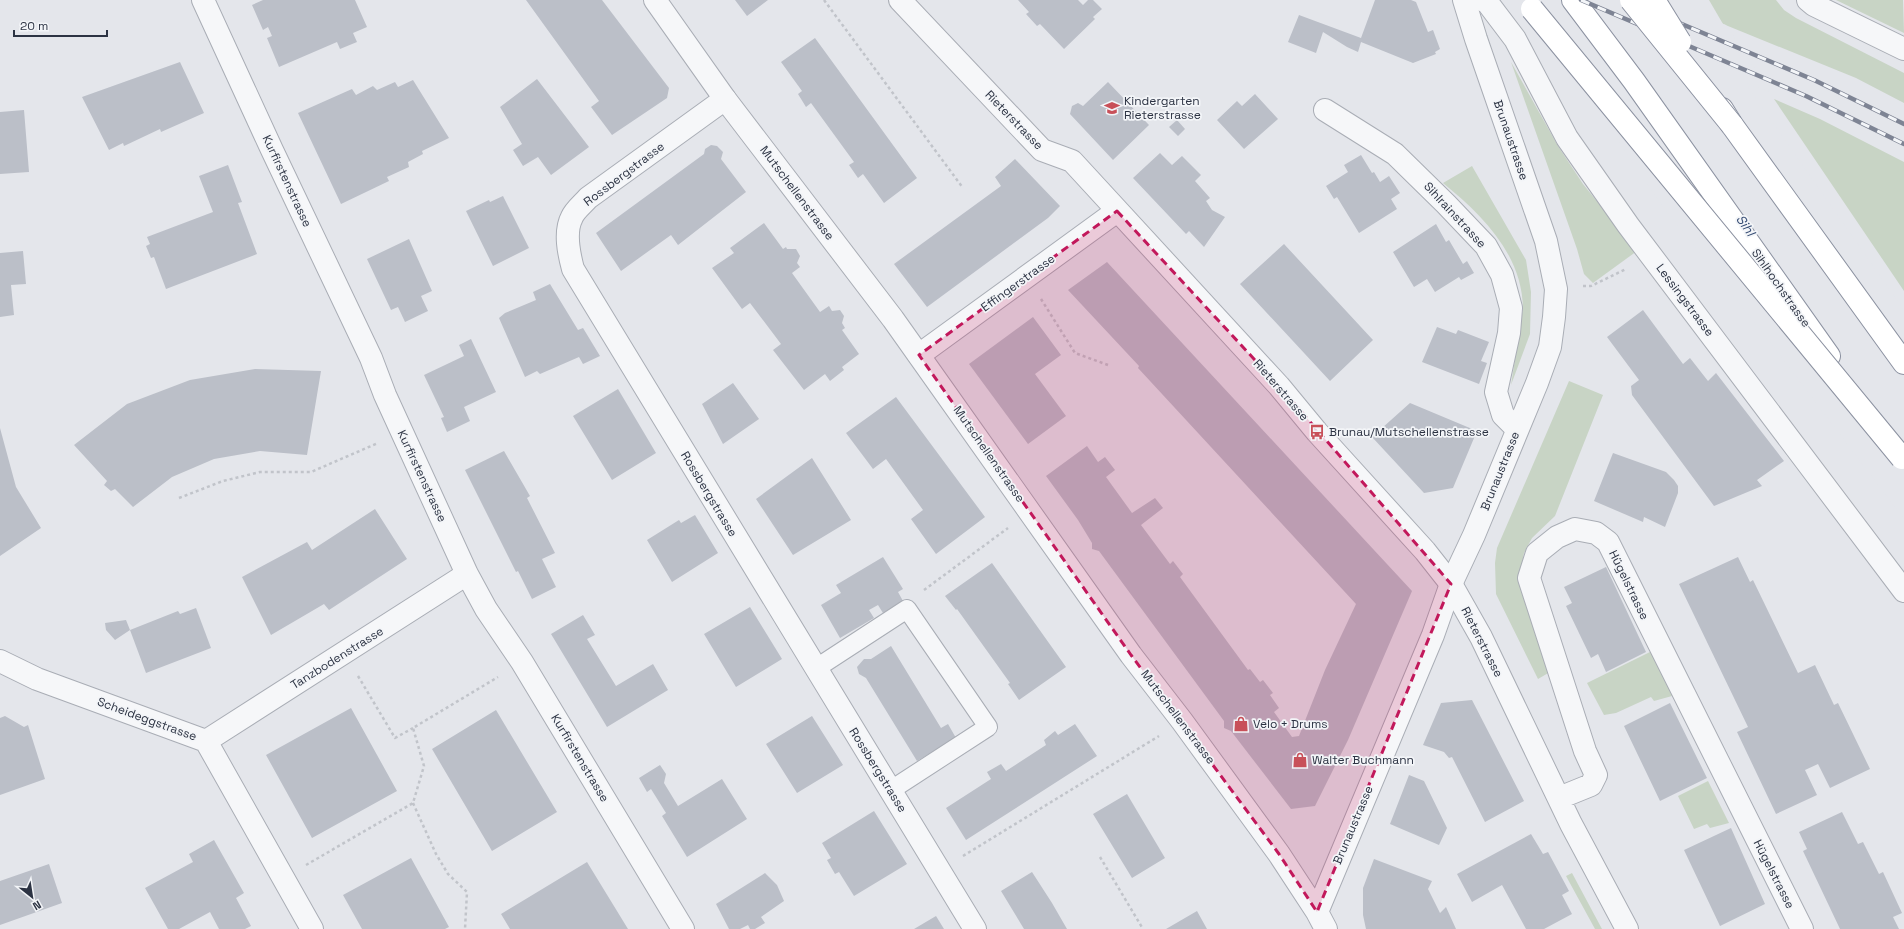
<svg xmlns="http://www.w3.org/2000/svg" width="1904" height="929" font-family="'Space Grotesk',sans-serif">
<rect width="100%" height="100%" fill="#e4e6eb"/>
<path fill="#c8d4c5" d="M 1709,0 L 1776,0 L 1784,10 L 1796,18 L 1904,73 L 1904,103 L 1856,78 L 1723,24 Z
M 1836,0 L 1903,0 L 1904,33 Z
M 1511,62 L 1558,146 L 1583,184 L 1637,251 L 1593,283 L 1584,274 L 1577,249 Z
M 1774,99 L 1820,119 L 1904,162 L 1904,291 Z
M 1472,166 L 1526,260 L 1531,292 L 1530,334 L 1511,385 L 1523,308 C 1522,254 1482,215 1443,183 Z
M 1569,381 L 1603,395 L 1555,516 L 1532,538 L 1524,553 L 1521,569 L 1550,672 L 1538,679 L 1496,594 L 1495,563 L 1497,548 Z
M 1652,651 L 1672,696 L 1654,701 L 1651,697 L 1616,713 L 1604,715 L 1587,683 Z
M 1708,781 L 1729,823 L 1710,828 L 1707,824 L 1694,829 L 1678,796 Z
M 1572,873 L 1602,929 L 1595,929 L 1566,876 Z"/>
<path fill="#e4e6eb" d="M 1539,0 L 1688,0 L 1697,13 L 1726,25 L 1770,92 L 1745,83 L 1904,310 L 1904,519 L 1783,359 L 1658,200 L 1549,38 Z"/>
<path fill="#bbbfc8" d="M 263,0 L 355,0 L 367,27 L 353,33 L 357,42 L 340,49 L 337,42 L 279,67 L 267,38 L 272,36 L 268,27 L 263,30 L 252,5 Z
M 526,0 L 602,0 L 669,88 L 667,98 L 612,135 L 591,107 L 599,101 Z
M 735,0 L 768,0 L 747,16 Z
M 1018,0 L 1078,0 L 1083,5 L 1088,0 L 1093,0 L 1102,9 L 1093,17 L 1095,19 L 1064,49 L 1040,24 L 1037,26 L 1026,14 L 1029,12 Z
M 1375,0 L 1411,0 L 1416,2 L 1428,32 L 1433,30 L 1440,49 L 1435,52 L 1436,54 L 1413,63 L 1361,42 L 1358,52 L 1347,47 L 1323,32 L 1316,53 L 1288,42 L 1299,15 L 1361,38 Z
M 815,38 L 917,178 L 884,203 L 863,174 L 858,178 L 849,165 L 854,162 L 811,103 L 806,107 L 798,94 L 802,91 L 781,62 Z
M 180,62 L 204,113 L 161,132 L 160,129 L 124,146 L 123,143 L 109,150 L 82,97 Z
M 537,79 L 589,147 L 551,175 L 538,157 L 523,166 L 513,150 L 522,144 L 500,107 Z
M 413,80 L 449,138 L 422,151 L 423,154 L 408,162 L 409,167 L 387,177 L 389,181 L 341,204 L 298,113 L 352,89 L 356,95 L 373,86 L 377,90 L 395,82 L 398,87 Z
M 1108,82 L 1149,125 L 1113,160 L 1070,114 L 1072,106 L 1078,103 L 1083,106 Z
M 1255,94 L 1278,119 L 1244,149 L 1217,120 L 1237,101 L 1242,106 Z
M 24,110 L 29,172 L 0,174 L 0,112 Z
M 1177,120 L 1185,129 L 1178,136 L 1169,127 Z
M 711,145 L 717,146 L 723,152 L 721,159 L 746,192 L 678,245 L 671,235 L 621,271 L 596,233 L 704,154 L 705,149 Z
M 1160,153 L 1172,165 L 1182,156 L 1201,175 L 1195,181 L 1210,198 L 1206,201 L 1212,210 L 1225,217 L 1204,247 L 1189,231 L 1186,234 L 1133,178 Z
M 1361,155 L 1372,173 L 1374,172 L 1380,182 L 1389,176 L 1400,193 L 1391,199 L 1397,209 L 1359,233 L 1337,197 L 1334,199 L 1326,186 L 1348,172 L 1344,165 Z
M 1015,159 L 1060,206 L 1048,218 L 927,307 L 894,264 L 1001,186 L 995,177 Z
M 228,165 L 242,202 L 238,203 L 257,254 L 166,289 L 154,257 L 151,258 L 146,246 L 150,244 L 147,237 L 213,212 L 199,176 Z
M 503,196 L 529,248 L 493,266 L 466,211 L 489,200 L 490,202 Z
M 764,223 L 783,249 L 786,247 L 787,249 L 796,249 L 800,256 L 797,263 L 800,267 L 792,273 L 820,312 L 829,306 L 832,311 L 840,310 L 844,316 L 842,323 L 845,328 L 842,330 L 859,354 L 842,367 L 844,370 L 830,381 L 825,374 L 804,390 L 773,350 L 781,344 L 750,303 L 742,309 L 712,268 L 734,253 L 730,248 Z
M 1436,224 L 1446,242 L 1449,240 L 1463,264 L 1467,261 L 1474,273 L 1461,280 L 1459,277 L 1435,292 L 1427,279 L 1414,287 L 1393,252 Z
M 409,239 L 432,291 L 421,296 L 428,311 L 405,322 L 398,307 L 391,310 L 367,259 Z
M 1284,244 L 1373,340 L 1330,381 L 1240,284 Z
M 23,251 L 26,284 L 11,285 L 14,315 L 0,317 L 0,253 Z
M 1107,262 L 1412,591 L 1348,740 L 1315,806 L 1291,809 L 1231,731 L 1224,728 L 1224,721 L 1099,551 L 1092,549 L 1092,543 L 1078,520 L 1046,476 L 1087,446 L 1098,462 L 1105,457 L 1115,470 L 1106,477 L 1132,513 L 1155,498 L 1163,508 L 1141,525 L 1170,564 L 1173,561 L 1183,574 L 1180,577 L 1248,670 L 1250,669 L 1260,682 L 1263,680 L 1273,693 L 1270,695 L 1279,708 L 1274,712 L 1292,737 L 1299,736 L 1325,670 L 1356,604 L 1138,368 L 1139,366 L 1068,290 Z
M 550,284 L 578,330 L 583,328 L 600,356 L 583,364 L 579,357 L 540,374 L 537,371 L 525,377 L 499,318 L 505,313 L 536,300 L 533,292 Z
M 1643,310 L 1683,364 L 1690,358 L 1708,381 L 1716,373 L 1784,461 L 1757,480 L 1762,486 L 1714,506 L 1632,395 L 1631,386 L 1639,380 L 1607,337 Z
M 1033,317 L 1061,355 L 1035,374 L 1066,416 L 1028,444 L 969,364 Z
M 1437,327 L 1456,334 L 1458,330 L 1489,342 L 1481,361 L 1487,363 L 1479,384 L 1422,362 Z
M 471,339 L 496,392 L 464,407 L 470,421 L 447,432 L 441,418 L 444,417 L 424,375 L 464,356 L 459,345 Z
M 255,369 L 321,371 L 307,455 L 260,451 L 214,459 L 172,477 L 133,507 L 115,489 L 111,491 L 104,485 L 107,481 L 74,445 L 127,404 L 190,380 Z
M 733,383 L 759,419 L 723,444 L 702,404 Z
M 618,389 L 656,453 L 612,480 L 573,416 Z
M 896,397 L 985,517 L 936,554 L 911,519 L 923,510 L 886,459 L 873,469 L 846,433 Z
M 1410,403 L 1477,431 L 1453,488 L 1424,493 L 1372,437 Z
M 0,428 L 16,487 L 41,528 L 0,556 Z
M 504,451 L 530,496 L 527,498 L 555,553 L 542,559 L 556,587 L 532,599 L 518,571 L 516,572 L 465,470 Z
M 1613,453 L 1666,472 L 1674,480 L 1678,486 L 1678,493 L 1665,527 L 1644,517 L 1643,522 L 1594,501 Z
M 812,458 L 851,520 L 793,555 L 756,499 Z
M 375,509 L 407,559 L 329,610 L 324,604 L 271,635 L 242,577 L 307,542 L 312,550 Z
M 695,515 L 718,553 L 672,582 L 647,540 L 679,520 L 681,523 Z
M 883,557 L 903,589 L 898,592 L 903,601 L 883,613 L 878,605 L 869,610 L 874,618 L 840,638 L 821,605 L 841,593 L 836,585 Z
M 1738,557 L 1750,582 L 1753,580 L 1798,673 L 1815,665 L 1834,705 L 1838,703 L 1870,769 L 1830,788 L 1818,764 L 1805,770 L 1817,795 L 1776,814 L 1737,732 L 1748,727 L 1679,584 Z
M 992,563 L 1066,667 L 1019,700 L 1008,684 L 1010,683 L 957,609 L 956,610 L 945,596 Z
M 1606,567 L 1646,652 L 1606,672 L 1598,654 L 1591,658 L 1566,606 L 1572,603 L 1564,587 Z
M 750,607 L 782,659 L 736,687 L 704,634 Z
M 196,608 L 211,648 L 146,673 L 130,630 L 115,640 L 106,630 L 105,623 L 126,620 L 130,630 L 178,611 L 180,614 Z
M 583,615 L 595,635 L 587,639 L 616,686 L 653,664 L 668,690 L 607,727 L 551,634 Z
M 891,646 L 941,728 L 948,724 L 956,738 L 917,761 L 866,678 L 859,674 L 857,667 L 864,659 L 871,659 Z
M 1472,700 L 1524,801 L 1485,822 L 1452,757 L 1449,758 L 1444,752 L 1423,745 L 1441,703 Z
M 1670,703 L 1707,778 L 1660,801 L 1624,726 Z
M 351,708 L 397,791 L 312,838 L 266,755 Z
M 496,710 L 557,812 L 492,851 L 432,749 Z
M 5,716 L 24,727 L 28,725 L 45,779 L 0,795 L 0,718 Z
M 812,716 L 843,765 L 797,793 L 766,744 Z
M 1075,724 L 1097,756 L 966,840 L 946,808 L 991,779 L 987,772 L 1001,764 L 1006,771 L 1046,745 L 1044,740 L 1055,731 L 1058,735 Z
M 660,765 L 666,774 L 664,783 L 678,806 L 722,779 L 747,819 L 687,857 L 662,816 L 666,813 L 651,789 L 647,792 L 639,778 Z
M 1409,775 L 1424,781 L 1447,828 L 1439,845 L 1390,824 Z
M 1127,794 L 1165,858 L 1132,878 L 1093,814 Z
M 874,811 L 907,864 L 854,896 L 839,872 L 835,874 L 827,860 L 831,858 L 822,843 Z
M 1842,812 L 1858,844 L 1863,842 L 1879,874 L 1883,872 L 1902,913 L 1893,917 L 1899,929 L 1840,929 L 1803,851 L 1807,849 L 1799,832 Z
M 1731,828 L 1765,904 L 1720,926 L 1684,850 Z
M 1531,834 L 1543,854 L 1548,852 L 1569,891 L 1562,895 L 1572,914 L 1544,929 L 1526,929 L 1502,885 L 1472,902 L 1457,874 Z
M 214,840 L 244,893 L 236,898 L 251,926 L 245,929 L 219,929 L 210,912 L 179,929 L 168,929 L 145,888 L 193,862 L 189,854 Z
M 411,858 L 449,927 L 445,929 L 362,929 L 343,895 Z
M 1374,859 L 1432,881 L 1428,889 L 1440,913 L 1446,907 L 1456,929 L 1366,929 L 1363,915 L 1363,888 Z
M 587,862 L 628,929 L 510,929 L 501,914 Z
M 49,864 L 62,903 L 0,925 L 0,881 Z
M 1032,872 L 1052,903 L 1067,929 L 1024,929 L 1001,891 Z
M 765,873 L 777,885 L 784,901 L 761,917 L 765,923 L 755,929 L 750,929 L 748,925 L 740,929 L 729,929 L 716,904 Z
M 1197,911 L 1207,929 L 1166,929 Z
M 936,916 L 944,929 L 914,929 Z"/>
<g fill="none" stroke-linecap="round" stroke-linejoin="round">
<g stroke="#a9adb5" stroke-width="20">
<path id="service" d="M 815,669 L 907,609 L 988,727 L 891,790"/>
</g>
<g stroke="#a9adb5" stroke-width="24">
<path id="minor" d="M 203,0 L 272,150 L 371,358 L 385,395 L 467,574 L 486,609 L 522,662 L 683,929
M 900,0 L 1042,150 L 1072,161 L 1279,386 L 1317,432 L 1425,551 L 1451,584 L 1481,637 L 1571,824 L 1627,929
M 1482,0 L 1487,2 L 1515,39 L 1567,138 L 1628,225 L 1904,591
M 1808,0 L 1814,5 L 1904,49
M 725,99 L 588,198 C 583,204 575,210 572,217 C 564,232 569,254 573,269 L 975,929
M 1325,110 L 1395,154 L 1446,204 L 1486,246 L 1502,275 L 1511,308 L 1509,333 L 1496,392 L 1503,415 L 1517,429
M 919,355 L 1117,211
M 0,661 L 37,679 L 206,741 L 312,929
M 206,741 L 467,574
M 1559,798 L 1591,785 L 1596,775 L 1585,751 L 1529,578 L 1537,553 L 1557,537 L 1575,529 L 1596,533 L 1608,542 L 1802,929"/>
</g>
<g stroke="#a9adb5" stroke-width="24">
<path id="tertiary" d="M 655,0 L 725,99 L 893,319 L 1131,655 L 1182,721 L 1279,854 L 1317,912 L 1326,929
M 1317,912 L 1433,635 L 1451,584 L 1474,535 L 1537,383 L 1550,347 L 1554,317 L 1556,289 L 1546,241 L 1476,39 L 1464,0"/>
</g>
<g stroke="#8c92a1" stroke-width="24">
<path id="motorway" d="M 1573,0 L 1634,81 L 1829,356
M 1722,109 L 1732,125 L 1904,363"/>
</g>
<path stroke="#c1c4ca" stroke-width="2.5" stroke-dasharray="3 3" stroke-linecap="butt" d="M 824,0 L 963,188
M 1583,286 L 1591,286 L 1626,269
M 1041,299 L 1075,353 L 1108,365
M 179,498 L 223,481 L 260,472 L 311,472 L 378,443
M 924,590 L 1008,528
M 358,676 L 395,738 L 413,728
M 413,803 L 436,854 L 448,874 L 467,892 L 465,929
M 963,856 L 1159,736
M 1100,857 L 1143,929
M 306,865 L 413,803 L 424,766 L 413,728 L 498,677"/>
<use href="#service" stroke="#f6f7f9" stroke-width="18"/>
<use href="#minor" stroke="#f6f7f9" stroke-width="22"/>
<use href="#tertiary" stroke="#f6f7f9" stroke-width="22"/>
<use href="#motorway" stroke="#fff" stroke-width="22"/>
<g stroke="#7e8494" stroke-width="4.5">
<path id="rail" d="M 1581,0 L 1806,96 L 1904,144
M 1625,0 L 1814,80 L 1904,124"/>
</g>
<use href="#rail" stroke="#f3f5f8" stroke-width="3" stroke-dasharray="9" stroke-linecap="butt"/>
<g stroke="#8c92a1" stroke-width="24" stroke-linecap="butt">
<path id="motorway-bridge" d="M 1631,0 L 1732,125
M 1654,0 L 1680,42
M 1532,9 L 1902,458"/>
</g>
<use href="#motorway-bridge" stroke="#fff" stroke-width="22"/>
</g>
<path fill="#c2185b" fill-opacity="0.2" stroke="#c2185b" stroke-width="3" stroke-dasharray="8 5" stroke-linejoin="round" d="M 1117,211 L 1279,386 L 1451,584 L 1317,912 L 1279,854 L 1131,655 L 919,355 Z"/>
<defs>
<g id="school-bare" transform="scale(1.2)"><path d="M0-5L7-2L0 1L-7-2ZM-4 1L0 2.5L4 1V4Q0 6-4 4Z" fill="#c85059" stroke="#f3f5f8" stroke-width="2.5" paint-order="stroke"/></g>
<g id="bus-bare" transform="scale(1.2)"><path d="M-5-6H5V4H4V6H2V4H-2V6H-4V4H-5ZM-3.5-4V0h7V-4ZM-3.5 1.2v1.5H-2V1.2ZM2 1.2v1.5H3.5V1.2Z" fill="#c85059" stroke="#f3f5f8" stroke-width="2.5" paint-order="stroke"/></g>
<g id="shop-bare" transform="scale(1.2)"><path d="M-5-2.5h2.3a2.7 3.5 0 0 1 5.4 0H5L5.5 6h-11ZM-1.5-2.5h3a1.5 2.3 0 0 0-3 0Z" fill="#c85059" stroke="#f3f5f8" stroke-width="2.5" paint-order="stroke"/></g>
</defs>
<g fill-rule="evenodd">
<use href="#school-bare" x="1112" y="108"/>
<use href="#bus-bare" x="1317" y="432"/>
<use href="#shop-bare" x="1241" y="724"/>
<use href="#shop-bare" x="1300" y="760"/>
</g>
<g text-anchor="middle" stroke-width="3.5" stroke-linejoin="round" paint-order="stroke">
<g font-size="12" fill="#2c3343" stroke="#f3f5f8" text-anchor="start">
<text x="1124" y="105">Kindergarten<tspan x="1124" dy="14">Rieterstrasse</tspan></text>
<text x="1329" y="436">Brunau/Mutschellenstrasse</text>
<text x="1253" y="728">Velo + Drums</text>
<text x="1312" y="764">Walter Buchmann</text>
</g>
<g font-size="12" fill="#2c3343" stroke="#f3f5f8">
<text transform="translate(1014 120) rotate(46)" y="4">Rieterstrasse</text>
<text transform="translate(1511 140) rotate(71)" y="4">Brunaustrasse</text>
<text transform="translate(624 174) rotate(-37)" y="4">Rossbergstrasse</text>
<text transform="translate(287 181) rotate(65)" y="4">Kurfirstenstrasse</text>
<text transform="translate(797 193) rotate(53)" y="4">Mutschellenstrasse</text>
<text transform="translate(1455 215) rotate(47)" y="4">Sihlrainstrasse</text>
<text transform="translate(1018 283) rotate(-36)" y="4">Effingerstrasse</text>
<text transform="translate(1781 288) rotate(55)" y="4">Sihlhochstrasse</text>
<text transform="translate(1685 300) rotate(53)" y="4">Lessingstrasse</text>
<text transform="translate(1281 390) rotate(49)" y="4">Rieterstrasse</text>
<text transform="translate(989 454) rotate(55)" y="4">Mutschellenstrasse</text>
<text transform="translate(1500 471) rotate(-68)" y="4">Brunaustrasse</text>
<text transform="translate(422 476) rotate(65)" y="4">Kurfirstenstrasse</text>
<text transform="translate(709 494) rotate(59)" y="4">Rossbergstrasse</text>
<text transform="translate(1629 585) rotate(64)" y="4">Hügelstrasse</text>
<text transform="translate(1482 642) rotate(63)" y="4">Rieterstrasse</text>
<text transform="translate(337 658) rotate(-32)" y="4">Tanzbodenstrasse</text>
<text transform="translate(1178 717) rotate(53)" y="4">Mutschellenstrasse</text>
<text transform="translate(147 719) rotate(20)" y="4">Scheideggstrasse</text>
<text transform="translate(580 758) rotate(59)" y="4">Kurfirstenstrasse</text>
<text transform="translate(878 770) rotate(58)" y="4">Rossbergstrasse</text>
<text transform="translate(1353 825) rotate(-67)" y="4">Brunaustrasse</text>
<text transform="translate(1774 874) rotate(63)" y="4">Hügelstrasse</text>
</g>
<g font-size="13" font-style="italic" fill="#384e75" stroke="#f3f5f8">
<text transform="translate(1746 225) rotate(55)" y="5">Sihl</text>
</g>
</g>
<g transform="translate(32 897) rotate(150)" stroke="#f3f5f8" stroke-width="3" paint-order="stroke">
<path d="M0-3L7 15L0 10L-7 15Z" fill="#2c3343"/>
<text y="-6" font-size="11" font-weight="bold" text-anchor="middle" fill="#2c3343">N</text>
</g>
<path d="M14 30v6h93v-6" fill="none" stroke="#2c3343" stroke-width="2"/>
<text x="20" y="30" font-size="12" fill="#2c3343" stroke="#f3f5f8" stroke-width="3" paint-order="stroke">20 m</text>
</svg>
